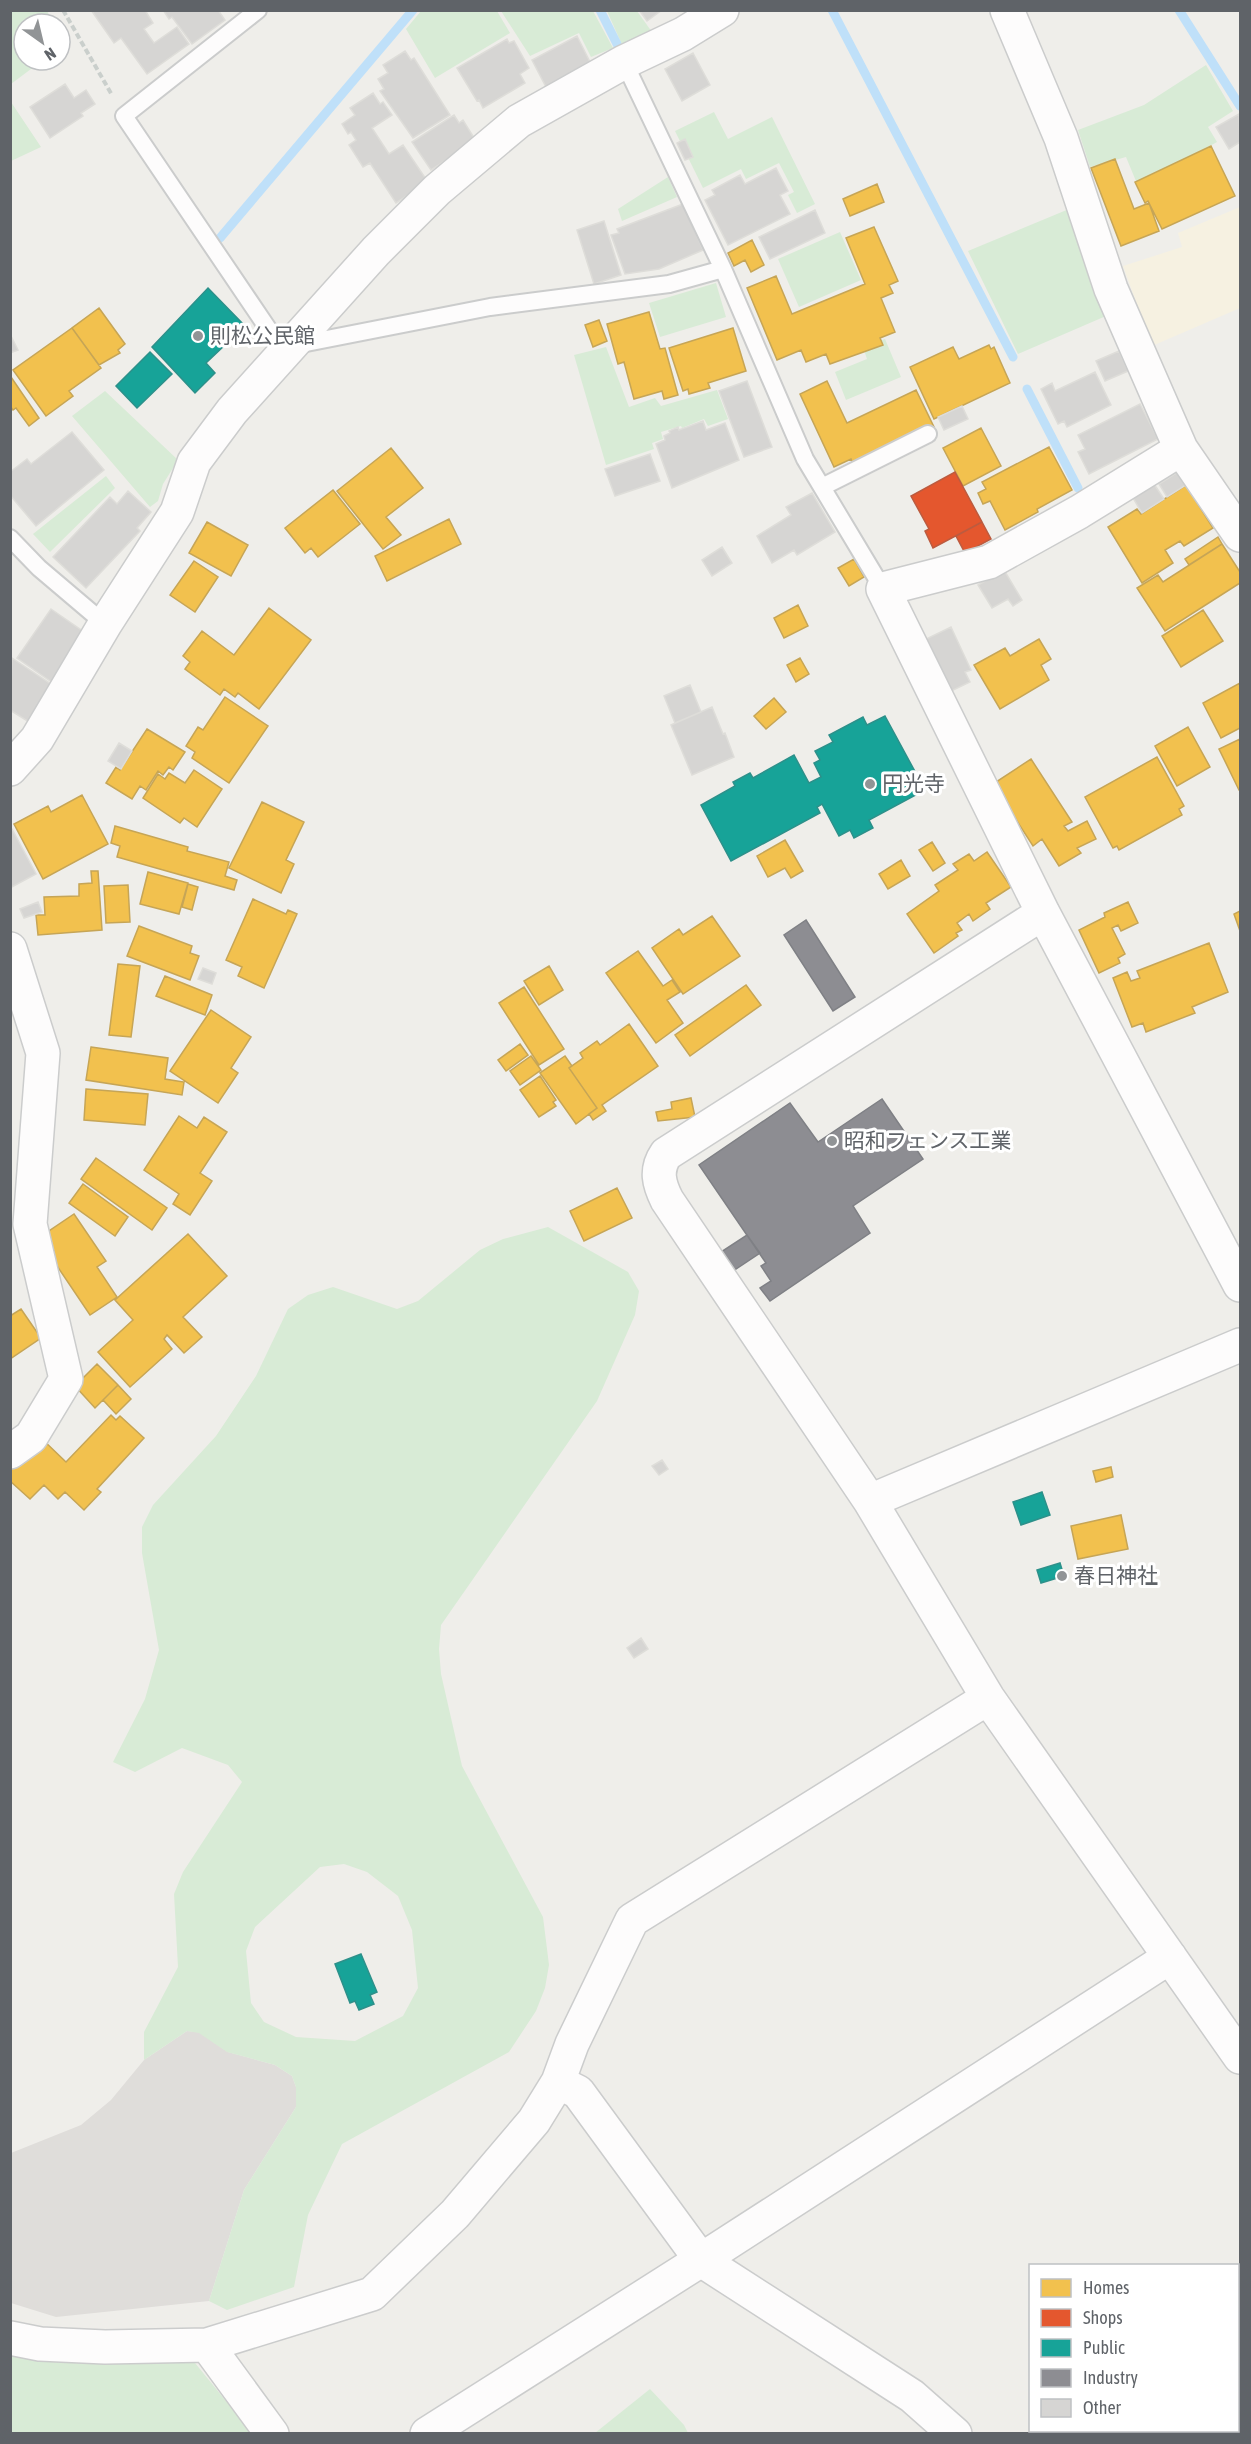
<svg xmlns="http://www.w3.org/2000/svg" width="1251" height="2444" font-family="'Asap Condensed','Noto Sans JP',sans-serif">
<rect width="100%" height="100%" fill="#efeeea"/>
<path fill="#dfddda" d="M 187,2031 L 199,2032 L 228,2052 L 275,2065 L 292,2076 L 296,2087 L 296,2107 L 244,2190 L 209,2301 L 56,2317 L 11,2303 L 11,2153 L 81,2125 L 111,2100 L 144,2060 Z"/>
<path fill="#d8ebd6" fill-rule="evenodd" d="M 11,10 L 47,11 L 55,24 L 24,24 L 24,60 L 43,60 L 11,84 Z
M 497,11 L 510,33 L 435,78 L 406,29 L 421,11 Z
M 501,11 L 593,11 L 613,48 L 591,57 L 579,33 L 530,56 Z
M 607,11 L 637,11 L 652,32 L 623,47 Z
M 1206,65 L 1233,111 L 1208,127 L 1217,142 L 1138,186 L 1126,157 L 1090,167 L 1078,130 L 1144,105 Z
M 11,102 L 41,147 L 11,161 L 10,161 Z
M 714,112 L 728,139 L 772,117 L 815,204 L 797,213 L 788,195 L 794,192 L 779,163 L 746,179 L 741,169 L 703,188 L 675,131 Z
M 668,177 L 677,197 L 622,221 L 618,209 Z
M 1069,209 L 1106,316 L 1018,354 L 968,251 Z
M 840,232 L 861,280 L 799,307 L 778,259 Z
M 716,283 L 726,317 L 660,337 L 649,303 Z
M 885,339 L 901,377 L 846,400 L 835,372 L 867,359 L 863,347 Z
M 606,347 L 629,407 L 655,398 L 661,406 L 717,390 L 728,419 L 708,426 L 704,419 L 682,428 L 681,426 L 661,432 L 663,439 L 652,443 L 654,449 L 606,465 L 574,355 Z
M 105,391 L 178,460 L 163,484 L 158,501 L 150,507 L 72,416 Z
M 106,476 L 115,488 L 50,552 L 33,534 Z
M 548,1227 L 628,1272 L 639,1291 L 635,1315 L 597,1401 L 441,1625 L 439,1649 L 441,1674 L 462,1766 L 543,1917 L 549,1965 L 545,1988 L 536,2011 L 509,2052 L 342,2144 L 308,2215 L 294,2287 L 227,2310 L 209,2301 L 244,2190 L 296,2107 L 296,2087 L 292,2076 L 275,2065 L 227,2052 L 199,2033 L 187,2031 L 144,2060 L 144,2032 L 178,1967 L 174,1894 L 183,1872 L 242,1782 L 228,1765 L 182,1748 L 135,1772 L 113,1762 L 145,1699 L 159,1650 L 142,1553 L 142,1527 L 153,1505 L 216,1436 L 256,1376 L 288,1309 L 308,1295 L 333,1287 L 397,1309 L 418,1301 L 480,1250 L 503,1239 ZM 344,1864 L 367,1872 L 398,1896 L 412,1930 L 418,1988 L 403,2016 L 355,2041 L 296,2037 L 264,2022 L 251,2003 L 246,1951 L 255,1927 L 320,1867 Z
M 10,2353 L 46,2359 L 195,2363 L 252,2433 L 11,2433 Z
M 650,2389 L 684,2425 L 688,2433 L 595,2433 Z"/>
<path fill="#f6f1e1" d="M 1240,207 L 1240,308 L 1152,346 L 1123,266 L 1182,247 L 1178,233 Z"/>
<path fill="#f2c14e" stroke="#c6a556" stroke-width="1.5" d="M 1211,146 L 1235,196 L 1162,229 L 1148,201 L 1145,203 L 1135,182 Z
M 1115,159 L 1134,209 L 1149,203 L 1159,231 L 1121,246 L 1091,168 Z
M 877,184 L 884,202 L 850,216 L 843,199 Z
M 874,227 L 898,281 L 889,285 L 893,293 L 881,298 L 895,332 L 880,338 L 883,345 L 830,364 L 826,354 L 806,362 L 801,350 L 777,360 L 747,288 L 776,276 L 792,314 L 865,284 L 846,238 Z
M 752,240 L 764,265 L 751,272 L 745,260 L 734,266 L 728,253 Z
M 99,308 L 125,344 L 118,350 L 120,353 L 99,365 L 72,328 Z
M 649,312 L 660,349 L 665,348 L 678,395 L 664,399 L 662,391 L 634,399 L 624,362 L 618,364 L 607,324 Z
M 599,320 L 607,341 L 593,347 L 585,325 Z
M 72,328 L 101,368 L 69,391 L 73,396 L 46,416 L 13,370 Z
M 733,328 L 746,371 L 708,383 L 710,388 L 689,394 L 688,389 L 683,391 L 669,348 Z
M 989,345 L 991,349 L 994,347 L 1010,383 L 934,419 L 910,367 L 953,347 L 959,359 Z
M 11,377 L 39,418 L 29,426 L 16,408 L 13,410 L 10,406 Z
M 827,381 L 847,423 L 916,390 L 934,427 L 854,466 L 851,459 L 834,467 L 800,394 Z
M 981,428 L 1001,466 L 963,486 L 943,448 Z
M 1049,447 L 1072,490 L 1037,509 L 1038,512 L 1005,530 L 990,501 L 983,504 L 978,493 L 986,489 L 982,482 Z
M 391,448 L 423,488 L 386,517 L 401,535 L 383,549 L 337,491 Z
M 1186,485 L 1213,528 L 1184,546 L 1180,541 L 1165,550 L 1173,563 L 1142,583 L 1108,527 L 1137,509 L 1141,514 Z
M 333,490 L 360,524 L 318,557 L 311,548 L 305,553 L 285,528 Z
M 449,519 L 461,544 L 387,581 L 375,556 Z
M 207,522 L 248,545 L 231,576 L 189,553 Z
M 1218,537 L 1222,544 L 1189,565 L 1185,559 Z
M 1222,544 L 1240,572 L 1240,583 L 1165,631 L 1137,588 L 1158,575 L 1163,582 Z
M 854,559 L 864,577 L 849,586 L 838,568 Z
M 194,561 L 218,577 L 195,612 L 170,595 Z
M 798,605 L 808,626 L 784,638 L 774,618 Z
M 269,608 L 311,640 L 259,709 L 238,693 L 235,697 L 224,689 L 220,695 L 185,669 L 190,662 L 183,656 L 202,631 L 234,655 Z
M 1203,610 L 1223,641 L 1181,667 L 1162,636 Z
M 1039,639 L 1051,659 L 1041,665 L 1049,680 L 1000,709 L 974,665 L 1005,648 L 1010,656 Z
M 800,658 L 809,674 L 796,682 L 787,665 Z
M 1240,683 L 1240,728 L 1221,738 L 1203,703 Z
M 225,697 L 268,726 L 229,783 L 192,758 L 195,752 L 186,746 L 198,727 L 203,730 Z
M 774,698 L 786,712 L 766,729 L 754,716 Z
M 1188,727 L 1210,767 L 1177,786 L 1155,746 Z
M 147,729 L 185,752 L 173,770 L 169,767 L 163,775 L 158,771 L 146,790 L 140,786 L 132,799 L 106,783 L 116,767 L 120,770 Z
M 1240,739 L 1240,790 L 1239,790 L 1219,749 Z
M 1157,757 L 1184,806 L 1179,809 L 1182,815 L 1119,850 L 1117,846 L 1113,848 L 1085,797 Z
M 1031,759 L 1072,822 L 1064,826 L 1068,831 L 1087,821 L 1096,839 L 1077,848 L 1081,853 L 1059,866 L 1042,839 L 1033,846 L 993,784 Z
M 194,770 L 222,789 L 197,827 L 184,818 L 180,823 L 143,798 L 158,774 L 165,779 L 169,773 L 185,783 Z
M 82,795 L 108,844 L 43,879 L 14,824 L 48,806 L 51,812 Z
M 262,802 L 304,822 L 286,860 L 294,864 L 281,893 L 229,868 Z
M 115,826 L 188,847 L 187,851 L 229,862 L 225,876 L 237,880 L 234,890 L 117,857 L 120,846 L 111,843 Z
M 785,840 L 803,871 L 791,878 L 785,868 L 768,877 L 757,856 Z
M 932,842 L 945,863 L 933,871 L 919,850 Z
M 987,852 L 1011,887 L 986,903 L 990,909 L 973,921 L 969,914 L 957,923 L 962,930 L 956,933 L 958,936 L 934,953 L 907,914 L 939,891 L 935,885 L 958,870 L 953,864 L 969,854 L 974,861 Z
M 901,860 L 910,876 L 888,889 L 879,874 Z
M 91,871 L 98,871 L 102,930 L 38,935 L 36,915 L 45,915 L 44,897 L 79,896 L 79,884 L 92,883 Z
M 148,872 L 188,883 L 179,914 L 140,904 Z
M 188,884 L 198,887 L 192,910 L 182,907 Z
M 128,885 L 130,922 L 106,923 L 104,886 Z
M 253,899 L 286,914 L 288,910 L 297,914 L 264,988 L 238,976 L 242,967 L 226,960 Z
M 1128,902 L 1138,923 L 1121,931 L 1118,925 L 1112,928 L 1125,954 L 1118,958 L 1120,963 L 1099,973 L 1079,930 L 1105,917 L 1104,913 Z
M 1240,911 L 1240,931 L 1234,914 Z
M 712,916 L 740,956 L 683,994 L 652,948 L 679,929 L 683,935 Z
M 139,926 L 192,946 L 190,953 L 199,956 L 190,980 L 127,956 Z
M 1209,943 L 1228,992 L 1192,1007 L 1195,1013 L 1146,1032 L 1143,1023 L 1132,1027 L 1113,978 L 1127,972 L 1131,981 L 1140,978 L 1137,971 Z
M 638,951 L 663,986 L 672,980 L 680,992 L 667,1000 L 683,1023 L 656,1043 L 606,973 Z
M 118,964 L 140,966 L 131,1037 L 109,1035 Z
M 549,966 L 563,990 L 539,1005 L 524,981 Z
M 165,976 L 212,995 L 205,1015 L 156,996 Z
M 746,985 L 761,1005 L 690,1056 L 675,1035 Z
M 524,987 L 564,1049 L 539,1065 L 499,1003 Z
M 211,1010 L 251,1037 L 231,1068 L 238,1073 L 218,1103 L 170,1071 Z
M 629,1024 L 658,1066 L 602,1105 L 606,1111 L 593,1120 L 589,1114 L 597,1108 L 569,1068 L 583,1058 L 580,1053 L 597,1041 L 600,1045 Z
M 520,1044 L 528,1055 L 506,1071 L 498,1060 Z
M 91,1047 L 168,1058 L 165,1079 L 184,1082 L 182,1095 L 86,1080 Z
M 531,1056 L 541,1070 L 520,1085 L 510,1071 Z
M 565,1056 L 572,1066 L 569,1068 L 597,1108 L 576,1124 L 540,1073 Z
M 540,1076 L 556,1100 L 553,1102 L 556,1106 L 539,1117 L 520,1090 Z
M 86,1089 L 148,1094 L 145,1125 L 84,1120 Z
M 691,1098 L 695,1117 L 658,1121 L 656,1112 L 672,1109 L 671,1102 Z
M 179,1116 L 197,1128 L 204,1117 L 227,1132 L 200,1173 L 212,1181 L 190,1215 L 173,1204 L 179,1194 L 144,1170 Z
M 96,1158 L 167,1208 L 152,1230 L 81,1179 Z
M 83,1184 L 128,1217 L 115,1236 L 69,1203 Z
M 617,1188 L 632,1218 L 584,1241 L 570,1211 Z
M 74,1214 L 106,1261 L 97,1267 L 117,1297 L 90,1315 L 49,1254 L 54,1251 L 43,1235 Z
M 188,1234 L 227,1276 L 183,1317 L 202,1337 L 184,1353 L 167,1335 L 164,1339 L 172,1349 L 130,1387 L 98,1352 L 133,1320 L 115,1300 Z
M 21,1309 L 41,1338 L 10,1359 L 10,1316 Z
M 97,1364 L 118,1385 L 95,1408 L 75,1386 Z
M 118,1385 L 131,1399 L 116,1414 L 103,1400 Z
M 111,1415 L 116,1420 L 120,1416 L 144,1438 L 97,1489 L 101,1492 L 84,1510 L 65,1492 L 58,1499 L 44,1485 L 30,1499 L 10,1481 L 10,1468 L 40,1437 L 66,1462 Z
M 1111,1467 L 1113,1477 L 1096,1482 L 1093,1471 Z
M 1121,1515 L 1128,1549 L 1078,1559 L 1071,1526 Z"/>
<path fill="#e4572e" stroke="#bc5b3f" stroke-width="1.5" d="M 955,472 L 982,522 L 933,548 L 925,531 L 929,529 L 911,496 Z
M 982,522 L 991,539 L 965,553 L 956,536 Z"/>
<path fill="#17a398" stroke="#2d908a" stroke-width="1.5" d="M 208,288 L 245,326 L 206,363 L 215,373 L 195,393 L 152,347 Z
M 150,352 L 172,374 L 137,408 L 116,386 Z
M 885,716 L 925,790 L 869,820 L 873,828 L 854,838 L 850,830 L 839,836 L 822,804 L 817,807 L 820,813 L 731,861 L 701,805 L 735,786 L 733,782 L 750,773 L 753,778 L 794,755 L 809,783 L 821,777 L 814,763 L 820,760 L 815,751 L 833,742 L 829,735 L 863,717 L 867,725 Z
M 1042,1492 L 1050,1515 L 1021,1525 L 1013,1502 Z
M 1060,1563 L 1064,1576 L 1041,1583 L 1037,1570 Z
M 361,1954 L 377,1992 L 370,1995 L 374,2004 L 359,2010 L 355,2001 L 350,2003 L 335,1964 Z"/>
<path fill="#8d8d92" stroke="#7f8085" stroke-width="1.5" d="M 806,920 L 855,997 L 833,1011 L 784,935 Z
M 882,1099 L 923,1159 L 853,1206 L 870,1233 L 770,1301 L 760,1288 L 771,1281 L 761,1266 L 766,1263 L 699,1165 L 790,1103 L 818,1142 Z
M 747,1235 L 760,1253 L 733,1271 L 721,1252 Z"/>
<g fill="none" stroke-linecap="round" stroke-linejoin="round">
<path stroke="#bfe0f9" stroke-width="9" d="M 600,10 L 617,44
M 832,10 L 1013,357
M 1179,10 L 1240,106
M 220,238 L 413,10
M 1027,389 L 1078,488"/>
</g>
<path fill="#d6d5d3" stroke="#deddd9" stroke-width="1.5" d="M 91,10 L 145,10 L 153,23 L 144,29 L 154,43 L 177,27 L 189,44 L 147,74 L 121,38 L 114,43 Z
M 163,10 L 218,10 L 225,20 L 192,44 L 172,17 L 169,19 Z
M 639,10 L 662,10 L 647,21 Z
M 577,36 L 591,64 L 546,87 L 532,60 Z
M 507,39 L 509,43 L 514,41 L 529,68 L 520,74 L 525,83 L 483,108 L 479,100 L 477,101 L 457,68 Z
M 405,51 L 411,60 L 414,58 L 450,115 L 413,138 L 380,91 L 384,89 L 378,79 L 388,73 L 383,65 Z
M 693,53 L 710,85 L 682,101 L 665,69 Z
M 65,84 L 74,98 L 86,90 L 95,104 L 81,113 L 83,116 L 50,138 L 30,107 Z
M 373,93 L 380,104 L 383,102 L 392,115 L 372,128 L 389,154 L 403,145 L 428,182 L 396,203 L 370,163 L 363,167 L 349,145 L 356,140 L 351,132 L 348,134 L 342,124 L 355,115 L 350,108 Z
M 1239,114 L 1240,142 L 1229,149 L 1216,127 Z
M 454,115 L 459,123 L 463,120 L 476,141 L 431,170 L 412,142 Z
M 685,139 L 693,157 L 685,160 L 677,143 Z
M 776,168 L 788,191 L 780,195 L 790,214 L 728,245 L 705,200 L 715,195 L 712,190 L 740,175 L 745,184 Z
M 683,204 L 703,250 L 659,269 L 625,274 L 611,235 L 619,233 L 617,229 Z
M 815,210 L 825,233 L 770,259 L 759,237 Z
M 604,221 L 621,275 L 594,284 L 577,230 Z
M 10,334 L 18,350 L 10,353 Z
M 1119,351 L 1128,371 L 1105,381 L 1096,361 Z
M 1095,372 L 1111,405 L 1067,427 L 1064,421 L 1058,424 L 1041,389 L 1052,383 L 1055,391 Z
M 747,381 L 772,447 L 744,457 L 719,391 Z
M 1140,404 L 1158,439 L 1089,474 L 1078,452 L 1085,449 L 1078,435 Z
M 962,406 L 968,419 L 944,430 L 938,417 Z
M 703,421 L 706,430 L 725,423 L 739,460 L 672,488 L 656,444 L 665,440 L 664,436 L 670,433 L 669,431 L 678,427 L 679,430 Z
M 72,432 L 104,470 L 36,526 L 10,495 L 10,472 L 27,459 L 31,464 Z
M 650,454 L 660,481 L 615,496 L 605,469 Z
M 1176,473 L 1183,476 L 1186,485 L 1167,497 L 1159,484 Z
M 1154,484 L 1164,499 L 1142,513 L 1133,498 Z
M 128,491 L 151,512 L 137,528 L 140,531 L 86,588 L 53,557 L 110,497 L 117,504 Z
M 812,493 L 835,532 L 797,555 L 794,550 L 772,563 L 757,536 L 791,515 L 786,507 Z
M 722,547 L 732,563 L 712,576 L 702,560 Z
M 1004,570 L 1022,600 L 1013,606 L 1008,599 L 992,608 L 978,585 Z
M 51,609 L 87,634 L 53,683 L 17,658 Z
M 951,627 L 971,670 L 965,672 L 970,682 L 947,693 L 922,641 Z
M 12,658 L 54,686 L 29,722 L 10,710 Z
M 690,685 L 701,712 L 675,723 L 664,696 Z
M 712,707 L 723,734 L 725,733 L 734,757 L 692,775 L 671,725 Z
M 119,743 L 132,751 L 121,769 L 108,761 Z
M 10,829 L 12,829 L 36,874 L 10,888 Z
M 38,902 L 42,912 L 24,918 L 20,909 Z
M 203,968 L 216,973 L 212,984 L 198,979 Z
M 662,1460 L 668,1469 L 659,1475 L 652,1466 Z
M 641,1638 L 648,1649 L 634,1658 L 627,1648 Z"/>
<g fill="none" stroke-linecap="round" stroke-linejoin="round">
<g stroke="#cbcccc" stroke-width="20">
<path id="lane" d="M 258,10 L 124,116 L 273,336 L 291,346 L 490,307 L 669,284 L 723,269
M 624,62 L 723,269 L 805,459 L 883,589
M 822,487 L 928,434
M 10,538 L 39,568 L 105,624"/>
</g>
<g stroke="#cbcccc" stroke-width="36">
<path id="street" d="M 1007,10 L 1061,138 L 1111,289 L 1181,449 L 1240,535
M 1181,449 L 1079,512 L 989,562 L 883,589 L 1043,913 L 1240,1285
M 10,769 L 37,739 L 105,624 L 177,512 L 194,462 L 232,411 L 376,251 L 437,190 L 519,121 L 624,62 L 683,34 L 722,10
M 1043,913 L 666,1154 C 655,1170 659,1184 667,1200 L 870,1501 L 988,1698 L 1240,2057
M 10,949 L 43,1053 L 30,1224 L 66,1379 L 31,1437 L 10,1452
M 870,1501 L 1240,1345
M 558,2082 L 578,2092 L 701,2260 L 912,2396 L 955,2434
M 10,2338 L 40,2344 L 105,2347 L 207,2345 L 372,2294 L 455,2214 L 534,2121 L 558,2082 L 572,2044 L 632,1920 L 988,1698
M 207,2345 L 272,2434
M 427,2434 L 701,2260 L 1170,1957"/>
</g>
<path stroke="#cacfcc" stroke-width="4" stroke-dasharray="6 3" stroke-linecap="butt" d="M 63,10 L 112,95"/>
<use href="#lane" stroke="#fdfcfc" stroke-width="16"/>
<use href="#street" stroke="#fdfcfc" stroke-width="33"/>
</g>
<g fill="#919496" stroke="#fff" stroke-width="2">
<circle cx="198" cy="336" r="6"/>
<circle cx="870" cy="784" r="6"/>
<circle cx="832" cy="1141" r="6"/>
<circle cx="1062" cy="1576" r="6"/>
</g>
<g text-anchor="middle" stroke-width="6" stroke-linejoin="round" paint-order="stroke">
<g font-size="21" fill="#5f6368" stroke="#fff" text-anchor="start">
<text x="210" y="343">則松公民館</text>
<text x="882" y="791">円光寺</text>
<text x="844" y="1148">昭和フェンス工業</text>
<text x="1074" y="1583">春日神社</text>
</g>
</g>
<rect width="1251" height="2444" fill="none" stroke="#5f6368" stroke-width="24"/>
<rect x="1029" y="2264" width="210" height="168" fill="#ffffff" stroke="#bfc1c3" stroke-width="1.5"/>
<rect x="1041" y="2279" width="30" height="18" fill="#f2c14e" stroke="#bfc1c3" stroke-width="1.5"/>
<text x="1083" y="2294" font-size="18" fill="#5f6368">Homes</text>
<rect x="1041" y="2309" width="30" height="18" fill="#e4572e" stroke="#bfc1c3" stroke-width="1.5"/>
<text x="1083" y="2324" font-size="18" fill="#5f6368">Shops</text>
<rect x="1041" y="2339" width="30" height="18" fill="#17a398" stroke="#bfc1c3" stroke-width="1.5"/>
<text x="1083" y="2354" font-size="18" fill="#5f6368">Public</text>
<rect x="1041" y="2369" width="30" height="18" fill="#8d8d92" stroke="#bfc1c3" stroke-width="1.5"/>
<text x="1083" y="2384" font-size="18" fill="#5f6368">Industry</text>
<rect x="1041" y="2399" width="30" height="18" fill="#d6d5d3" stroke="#bfc1c3" stroke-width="1.5"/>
<text x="1083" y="2414" font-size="18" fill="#5f6368">Other</text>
<g transform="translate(42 42) rotate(146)"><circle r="28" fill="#ffffff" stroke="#bfc1c3" stroke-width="1.5"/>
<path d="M0-4.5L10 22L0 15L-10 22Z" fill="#919496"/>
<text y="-9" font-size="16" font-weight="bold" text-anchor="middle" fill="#5f6368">N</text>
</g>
</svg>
